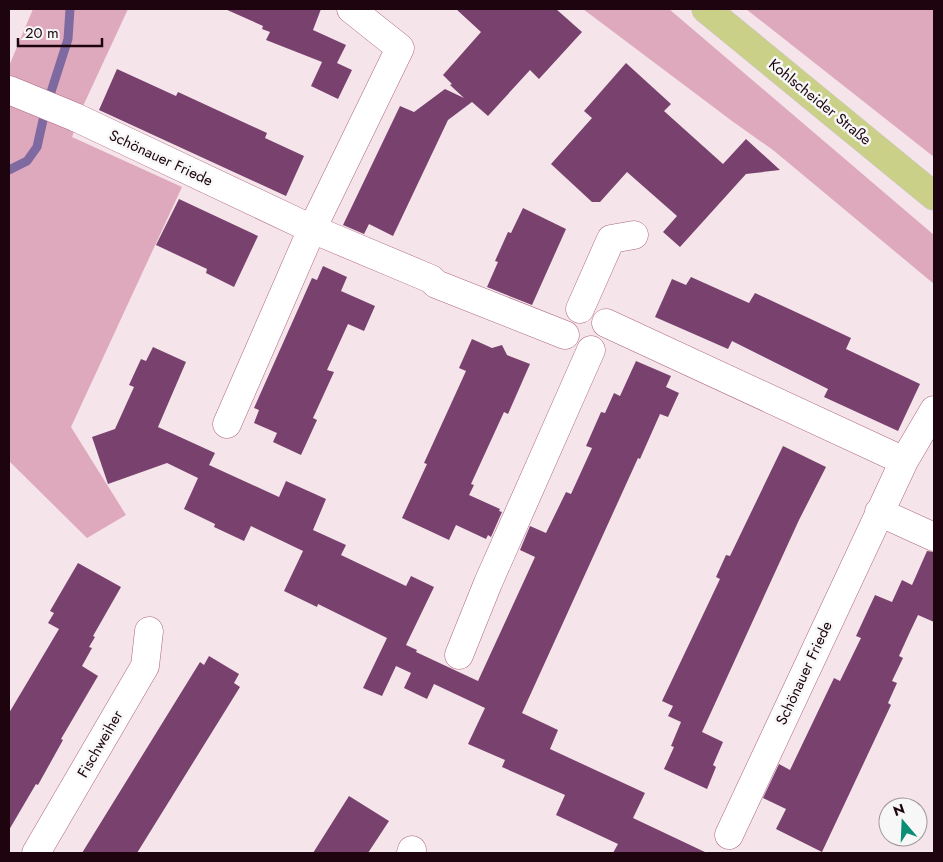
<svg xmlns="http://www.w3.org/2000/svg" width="943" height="862" font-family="Jost,sans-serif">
<rect width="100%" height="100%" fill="#f5e4ea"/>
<path fill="#dfa9bd" d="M 33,9 L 128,9 L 84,104 L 72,137 L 182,187 L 71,427 L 126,515 L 87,538 L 9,461 L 9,66 Z
M 583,9 L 669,9 L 934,235 L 934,284 L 773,150 L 732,121 Z
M 746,9 L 934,9 L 934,157 Z"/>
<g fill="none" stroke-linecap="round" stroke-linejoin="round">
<path stroke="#7e6aa1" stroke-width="9" d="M 51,92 L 68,39 L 70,9
M 9,170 L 27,161 L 37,147 L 43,120"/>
</g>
<path fill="#79426e" d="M 225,9 L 321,9 L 313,30 L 346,45 L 337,63 L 352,70 L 338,99 L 311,86 L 322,62 L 266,40 L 270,32 L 262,29 L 263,26 Z
M 456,9 L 556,9 L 582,32 L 539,79 L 530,70 L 488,116 L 472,102 L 448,120 L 393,236 L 369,224 L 364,234 L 343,225 L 400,106 L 414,112 L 445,89 L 464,98 L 450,85 L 452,84 L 443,75 L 481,32 Z
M 626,63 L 671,104 L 664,111 L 723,164 L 746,139 L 780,170 L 746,174 L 680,247 L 663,232 L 677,216 L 627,172 L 600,202 L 592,202 L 551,164 L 592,118 L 584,111 Z
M 117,69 L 176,96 L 178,92 L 267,133 L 265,138 L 304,156 L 286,196 L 99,110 Z
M 179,199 L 258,236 L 234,287 L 206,273 L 207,269 L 156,245 Z
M 523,208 L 566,229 L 532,305 L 487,287 L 498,262 L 495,261 L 508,232 L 511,233 Z
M 323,266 L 347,277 L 341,291 L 375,306 L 364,331 L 348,324 L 327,370 L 334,372 L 313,418 L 317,420 L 301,455 L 273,442 L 277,433 L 254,423 L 259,410 L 254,408 L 312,278 L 317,280 Z
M 691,277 L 749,303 L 755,293 L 815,321 L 851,338 L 846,349 L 920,384 L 898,431 L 824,397 L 828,389 L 732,341 L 728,349 L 655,317 L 672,279 L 686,285 Z
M 472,339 L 492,348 L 502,345 L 507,355 L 530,364 L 508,414 L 504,412 L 471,484 L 474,485 L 469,495 L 500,509 L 499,511 L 502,512 L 491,537 L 488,535 L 486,539 L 456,525 L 449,540 L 402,518 L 427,464 L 424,463 L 466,371 L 459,368 Z
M 153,347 L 186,362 L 158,427 L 215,453 L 209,465 L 279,497 L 286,481 L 326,499 L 313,530 L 346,545 L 341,555 L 406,586 L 411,576 L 434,587 L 406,645 L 417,650 L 416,652 L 478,681 L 535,557 L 520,550 L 530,526 L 546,533 L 566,492 L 571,494 L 592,448 L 586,446 L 601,412 L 605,413 L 614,393 L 620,396 L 636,361 L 671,376 L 666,387 L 679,393 L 668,417 L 660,414 L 640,459 L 638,458 L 522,713 L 558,730 L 550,749 L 645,793 L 633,818 L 707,853 L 613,853 L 618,844 L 556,815 L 565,795 L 502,767 L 505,760 L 468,744 L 485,708 L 434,684 L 427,699 L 404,688 L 411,673 L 396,666 L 382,696 L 363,688 L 387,638 L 318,604 L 317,607 L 284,591 L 303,551 L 251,526 L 244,541 L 214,527 L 215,524 L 184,509 L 198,478 L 167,463 L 108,484 L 92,437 L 115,429 L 134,387 L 129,385 L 141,359 L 146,361 Z
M 783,446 L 826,467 L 799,520 L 702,732 L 723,742 L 713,765 L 716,767 L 707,789 L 664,769 L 674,747 L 671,746 L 681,722 L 668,716 L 673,706 L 662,701 L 720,579 L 716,577 L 726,555 L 730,556 Z
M 927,551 L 934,552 L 934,622 L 918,615 L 909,634 L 899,656 L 903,658 L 892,681 L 897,683 L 888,703 L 891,705 L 822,852 L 776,829 L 786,809 L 763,798 L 779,764 L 790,770 L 834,678 L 840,681 L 861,638 L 856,636 L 875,595 L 892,602 L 902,580 L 912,585 Z
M 78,563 L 121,587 L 93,636 L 95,637 L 89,647 L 92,648 L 82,666 L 98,676 L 61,739 L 63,740 L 38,785 L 36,784 L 9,830 L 9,713 L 59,629 L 48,623 L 54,613 L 50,611 Z
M 209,656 L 239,674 L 234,683 L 240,687 L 137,853 L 82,853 L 200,662 L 204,665 Z
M 349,796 L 389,821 L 368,853 L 313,853 Z"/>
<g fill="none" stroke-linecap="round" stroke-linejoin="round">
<g stroke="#ad6683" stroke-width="29">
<path id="minor" d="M 9,90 L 75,117 L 312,229 L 431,279 L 436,284 L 565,335
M 580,309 L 611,239 L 634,235
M 606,323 L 904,461
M 227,424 L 312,229 L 400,48 L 351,9
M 879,512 L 934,537
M 459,655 L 488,583 L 591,350
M 729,835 L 904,461 L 934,410
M 36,853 L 145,666 L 149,631
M 411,853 L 412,850"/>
</g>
<g stroke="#c9c3c5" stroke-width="29">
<path id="primary" d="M 706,9 L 934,196"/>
</g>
<use href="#minor" stroke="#fff" stroke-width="28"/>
<use href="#primary" stroke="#cad088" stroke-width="28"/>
</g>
<g text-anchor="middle" stroke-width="5" stroke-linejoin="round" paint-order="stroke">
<g font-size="15" fill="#1d040f" stroke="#f7f7f7">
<text transform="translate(820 102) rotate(39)" y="5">Kohlscheider Straße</text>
<text transform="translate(161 158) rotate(25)" y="5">Schönauer Friede</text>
<text transform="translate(804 673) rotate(-65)" y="5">Schönauer Friede</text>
<text transform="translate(100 744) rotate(-60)" y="5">Fischweiher</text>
</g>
</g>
<rect width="943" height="862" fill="none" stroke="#1d040f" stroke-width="20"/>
<g transform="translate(903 822) rotate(341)"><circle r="24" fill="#f7f7f7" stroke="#a0969a"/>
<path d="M0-4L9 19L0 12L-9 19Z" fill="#0a8f76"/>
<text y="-8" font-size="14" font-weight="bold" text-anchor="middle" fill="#1d040f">N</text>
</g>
<path d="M18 38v8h84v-8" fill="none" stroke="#1d040f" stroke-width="2.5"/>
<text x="25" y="38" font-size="15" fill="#1d040f" stroke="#f7f7f7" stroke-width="4" paint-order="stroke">20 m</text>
</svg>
